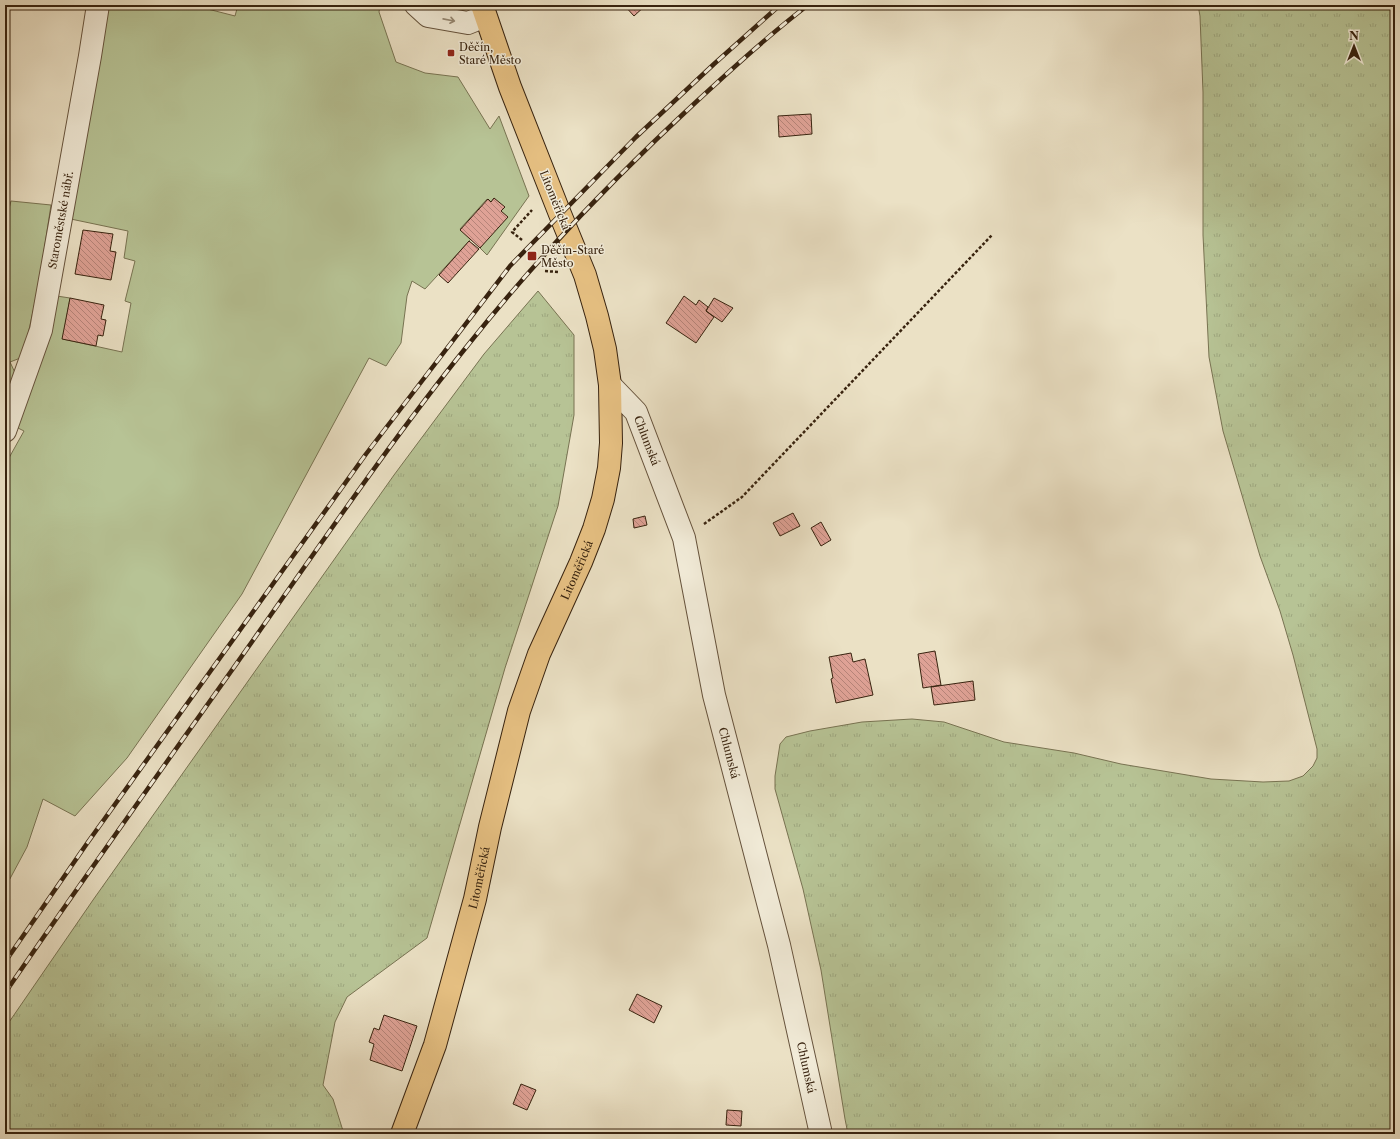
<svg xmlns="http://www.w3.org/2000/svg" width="1400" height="1139" font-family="'Libre Caslon Text',serif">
<defs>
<pattern id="grass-tufts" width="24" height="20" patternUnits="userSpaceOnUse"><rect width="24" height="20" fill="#b7c395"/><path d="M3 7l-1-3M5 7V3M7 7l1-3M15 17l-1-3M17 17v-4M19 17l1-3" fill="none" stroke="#9ea77f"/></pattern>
<pattern id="building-back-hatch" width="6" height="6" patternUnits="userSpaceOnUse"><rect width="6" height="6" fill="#dfa296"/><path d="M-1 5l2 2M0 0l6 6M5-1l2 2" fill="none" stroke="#b68479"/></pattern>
</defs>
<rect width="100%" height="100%" fill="#ebe1c5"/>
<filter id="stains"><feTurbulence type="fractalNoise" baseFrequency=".005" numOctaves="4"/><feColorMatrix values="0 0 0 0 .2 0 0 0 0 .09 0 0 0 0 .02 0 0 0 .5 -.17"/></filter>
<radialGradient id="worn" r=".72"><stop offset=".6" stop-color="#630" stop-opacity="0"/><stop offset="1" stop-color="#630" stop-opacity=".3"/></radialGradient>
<path fill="url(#grass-tufts)" stroke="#787352" d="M 1198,5 L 1395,5 L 1395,1134 L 848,1134 L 845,1119 L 821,970 L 803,889 L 775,789 L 775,776 L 780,744 L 786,737 L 810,731 L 862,722 L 912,719 L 944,722 L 1004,742 L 1074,753 L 1121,764 L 1211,779 L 1263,782 L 1289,781 L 1303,776 L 1313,766 L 1317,758 L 1317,749 L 1293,655 L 1280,611 L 1260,556 L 1223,431 L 1209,357 L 1203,235 L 1203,92 L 1200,16 Z
M 538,291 L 574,335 L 574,415 L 558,506 L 505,668 L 427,938 L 347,997 L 335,1022 L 323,1085 L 333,1099 L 344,1134 L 5,1134 L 5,1028 L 93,900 L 394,475 L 484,354 Z"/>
<path fill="#b7c395" stroke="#787352" d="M 109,5 L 192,5 L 235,16 L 238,5 L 380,5 L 379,12 L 396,62 L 425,73 L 458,77 L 490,129 L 499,116 L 529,196 L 487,255 L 480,248 L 501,211 L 504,208 L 494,198 L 491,202 L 487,199 L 460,229 L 471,239 L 425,289 L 412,281 L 407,296 L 401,343 L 386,366 L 369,358 L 242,594 L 127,758 L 75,816 L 43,799 L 27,847 L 5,888 L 5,465 L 24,431 L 18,428 L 50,295 L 70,298 L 63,339 L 122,352 L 131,303 L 125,301 L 135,261 L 124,258 L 128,231 L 66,218 Z
M 11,201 L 51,205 L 39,284 L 23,357 L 10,362 L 17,377 L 5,416 L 5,224 Z"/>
<path fill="url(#building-back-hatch)" stroke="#38230f" d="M 624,5 L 646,5 L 634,16 Z
M 811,114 L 812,134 L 779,137 L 778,116 Z
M 494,198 L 505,207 L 501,211 L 508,217 L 480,248 L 460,230 L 488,199 L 491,202 Z
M 83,230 L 113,234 L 110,251 L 116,252 L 111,280 L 75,274 Z
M 469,241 L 479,249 L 448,283 L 439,275 Z
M 684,296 L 696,305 L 699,300 L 708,307 L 706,311 L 714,317 L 696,343 L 666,323 Z
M 70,298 L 104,305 L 101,319 L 106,320 L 103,336 L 98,335 L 96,346 L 62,339 Z
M 714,298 L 733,308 L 722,322 L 706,311 Z
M 793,513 L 800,526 L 780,536 L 773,523 Z
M 645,516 L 647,525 L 634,528 L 633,519 Z
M 821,522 L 831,540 L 821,546 L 811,528 Z
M 935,651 L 941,685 L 923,688 L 918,654 Z
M 851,653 L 853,662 L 865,659 L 873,695 L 836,703 L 831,679 L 833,678 L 829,657 Z
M 973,681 L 975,700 L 934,705 L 931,687 Z
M 637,994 L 662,1006 L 654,1023 L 629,1010 Z
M 384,1015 L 417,1026 L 402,1071 L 370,1060 L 374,1044 L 369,1042 L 374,1028 L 379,1030 Z
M 521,1084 L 536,1090 L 527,1110 L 513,1104 Z
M 727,1110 L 742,1111 L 741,1126 L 726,1125 Z"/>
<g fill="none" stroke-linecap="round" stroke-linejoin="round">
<g stroke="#65523c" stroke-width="24">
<g id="minor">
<path d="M 416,5 L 428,16 L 468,23 L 485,16"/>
<path id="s1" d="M 610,385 L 636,412 L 684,538 L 714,695 L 779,945 L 821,1134"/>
<path id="s2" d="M 5,431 L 41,330 L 90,56 L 98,5"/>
</g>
</g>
<g stroke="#38230f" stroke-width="24">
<g id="major">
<path id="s3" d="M 402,1134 L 435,1045 L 475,899 L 490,827 L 519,711 L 539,654 L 581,562 L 594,529 L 603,499 L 609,468 L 611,443 L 610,385 L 605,349 L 597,316 L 585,275 L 560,214 L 510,87 L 482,5"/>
</g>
</g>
<path stroke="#38230f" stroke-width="2.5" stroke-dasharray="3 2" stroke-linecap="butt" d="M 522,240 L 512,232 L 532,210
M 545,271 L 558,272
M 704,524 L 742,497 L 992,235"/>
<use href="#minor" stroke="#f2ecd9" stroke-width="22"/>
<use href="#major" stroke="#e6c082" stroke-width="22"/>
<g stroke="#38230f" stroke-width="4.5">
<path id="rail" d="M 5,962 L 88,842 L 366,454 L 510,266 L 636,137 L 714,64 L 780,5
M 5,993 C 87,873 172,755 256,636 C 325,538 393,438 468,345 C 537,258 615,177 696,102 C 733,68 769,35 808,5"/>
</g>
<use href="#rail" stroke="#f2ecd9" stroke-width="3" stroke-dasharray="9" stroke-linecap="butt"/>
</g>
<defs><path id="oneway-shaft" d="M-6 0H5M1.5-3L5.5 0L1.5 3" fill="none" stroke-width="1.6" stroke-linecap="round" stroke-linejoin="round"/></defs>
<use stroke="#958874" href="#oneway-shaft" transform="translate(449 20) rotate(11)"/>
<g fill="#8f2418" stroke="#f2ecd9" stroke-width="1.5">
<rect x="447" y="49" width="8" height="8" rx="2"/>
<rect x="527" y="251" width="10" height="10" rx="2"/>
</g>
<g text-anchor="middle" stroke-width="3" stroke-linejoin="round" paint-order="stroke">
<g font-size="11" fill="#38230f" stroke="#f2ecd9" text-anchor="start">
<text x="459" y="51">Děčín,<tspan x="459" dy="13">Staré Město</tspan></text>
<text x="541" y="254">Děčín-Staré<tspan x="541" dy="13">Město</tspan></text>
</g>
<g font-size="11" fill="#38230f" stroke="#f2ecd9">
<text transform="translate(555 200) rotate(68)" y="4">Litoměřická</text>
<text dy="4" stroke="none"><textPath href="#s2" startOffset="219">Staroměstské nábř.</textPath></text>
<text dy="4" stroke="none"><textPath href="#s1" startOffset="68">Chlumská</textPath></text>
<text dy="4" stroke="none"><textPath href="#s3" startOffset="592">Litoměřická</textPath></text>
<text dy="4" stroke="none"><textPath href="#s1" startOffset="392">Chlumská</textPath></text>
<text dy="4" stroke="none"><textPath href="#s3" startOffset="268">Litoměřická</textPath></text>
<text dy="4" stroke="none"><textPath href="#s1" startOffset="716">Chlumská</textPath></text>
</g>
</g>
<rect width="1400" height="1139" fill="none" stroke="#ebe1c5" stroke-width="20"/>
<rect x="6" y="6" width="1388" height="1127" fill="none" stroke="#38230f" stroke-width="2"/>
<rect x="10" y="10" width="1380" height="1119" fill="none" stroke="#38230f"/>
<g transform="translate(1354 46)" stroke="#f2ecd9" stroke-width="3" paint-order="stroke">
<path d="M0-3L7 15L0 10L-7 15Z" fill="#38230f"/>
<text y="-6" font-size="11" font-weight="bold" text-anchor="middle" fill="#38230f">N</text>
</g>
<rect width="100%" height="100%" filter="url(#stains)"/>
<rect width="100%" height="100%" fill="url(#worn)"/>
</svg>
